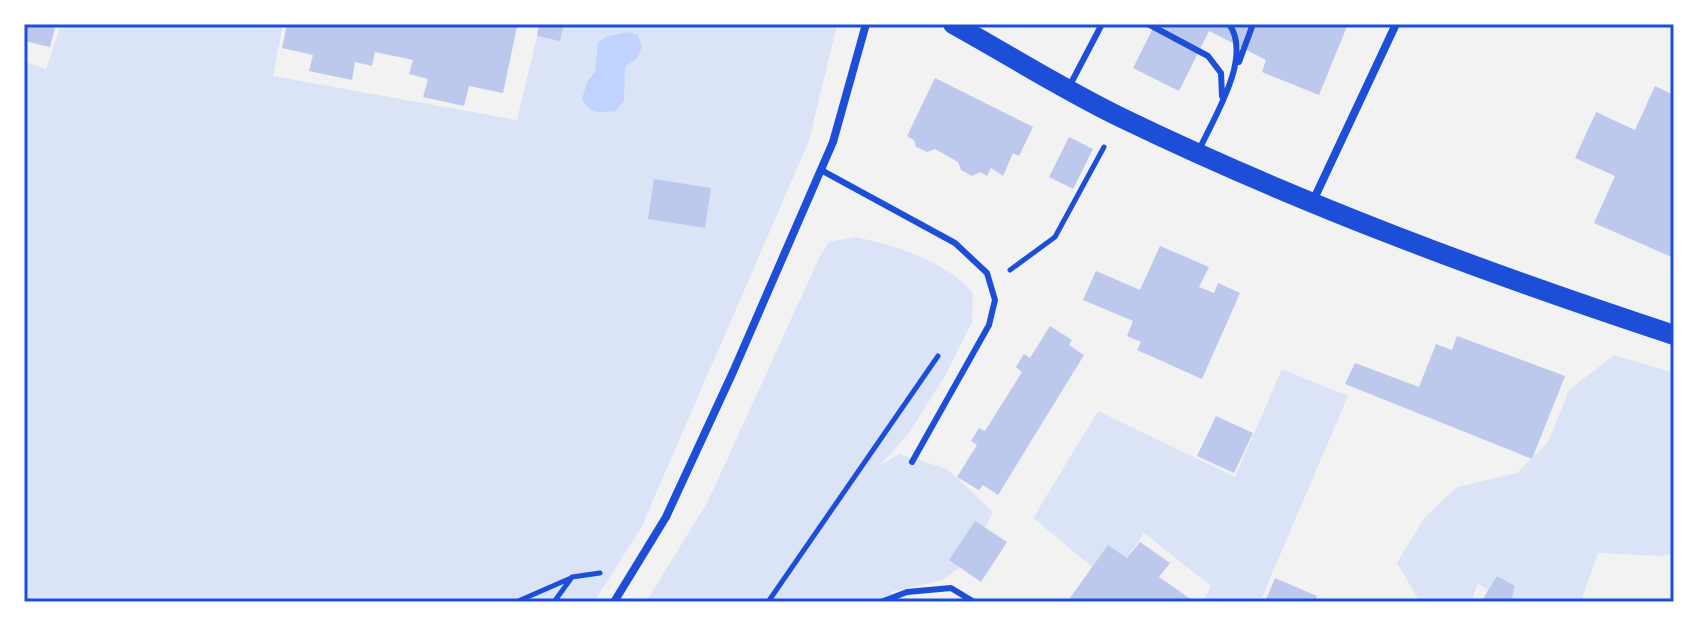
<svg xmlns="http://www.w3.org/2000/svg" width="1698" height="626" font-family="Manrope,sans-serif">
<rect width="100%" height="100%" fill="#f2f2f2"/>
<path fill="#dbe4f7" d="M 61,24 L 283,24 L 273,76 L 517,120 L 537,36 L 560,40 L 564,24 L 837,25 L 809,141 L 641,528 L 594,602 L 24,602 L 24,61 L 46,69 Z
M 855,237 C 895,245 946,261 973,293 L 972,322 L 945,376 L 909,433 L 880,465 L 900,454 L 947,469 L 993,512 L 970,560 L 943,580 L 891,592 L 893,602 L 646,602 L 708,501 L 819,258 L 829,242 Z
M 1614,355 L 1674,373 L 1674,553 L 1663,556 L 1598,553 L 1581,601 L 1578,602 L 1508,602 L 1478,584 L 1471,602 L 1420,602 L 1397,563 L 1424,518 L 1457,487 L 1517,473 L 1548,442 L 1569,390 Z
M 1282,369 L 1348,396 L 1260,602 L 1203,602 L 1211,586 L 1144,533 L 1127,558 L 1108,545 L 1092,567 L 1033,518 L 1098,411 L 1235,477 Z"/>
<path fill="#bfd3fe" d="M 629,32 L 638,35 L 642,47 L 636,59 L 625,67 L 624,100 L 616,111 C 600,113 590,114 582,99 L 587,82 L 595,72 L 598,42 L 608,36 Z"/>
<path fill="#bdc9ec" d="M 24,24 L 56,24 L 50,47 L 24,41 Z
M 287,24 L 513,24 L 517,27 L 503,93 L 469,86 L 464,106 L 423,97 L 428,79 L 409,74 L 413,60 L 375,52 L 372,66 L 355,62 L 352,80 L 309,71 L 313,55 L 282,48 Z
M 539,24 L 564,24 L 560,41 L 537,36 Z
M 1155,24 L 1348,24 L 1319,95 L 1262,72 L 1266,60 L 1209,31 L 1179,91 L 1133,68 Z
M 935,78 L 1033,127 L 1019,156 L 1013,153 L 1003,176 L 991,168 L 987,176 L 980,172 L 972,176 L 961,170 L 958,162 L 935,149 L 927,152 L 916,147 L 914,140 L 907,136 Z
M 1655,86 L 1674,95 L 1674,258 L 1594,223 L 1615,176 L 1575,158 L 1596,112 L 1635,130 Z
M 1069,137 L 1093,149 L 1073,189 L 1049,177 Z
M 654,179 L 711,188 L 705,228 L 648,219 Z
M 1160,246 L 1209,267 L 1199,287 L 1214,293 L 1218,283 L 1240,293 L 1202,379 L 1137,350 L 1141,342 L 1127,336 L 1133,321 L 1083,300 L 1096,271 L 1140,290 Z
M 1050,326 L 1072,340 L 1069,345 L 1084,355 L 998,495 L 983,485 L 979,490 L 957,477 L 977,445 L 971,441 L 979,428 L 985,431 L 1022,372 L 1016,367 L 1024,354 L 1030,358 Z
M 1457,336 L 1565,376 L 1532,459 L 1345,384 L 1355,363 L 1419,387 L 1436,344 L 1452,350 Z
M 1216,416 L 1253,433 L 1234,473 L 1197,456 Z
M 975,521 L 1007,542 L 981,582 L 949,560 Z
M 1140,542 L 1170,563 L 1159,577 L 1195,602 L 1067,602 L 1108,545 L 1127,558 Z
M 1497,576 L 1515,586 L 1511,602 L 1481,602 Z
M 1275,578 L 1317,596 L 1314,602 L 1265,602 Z"/>
<g fill="none" stroke-linecap="round" stroke-linejoin="round">
<path stroke="#1d4ed8" stroke-width="5" d="M 1010,270 L 1055,237 L 1104,147
M 516,602 L 571,578
M 554,602 L 572,577 L 600,573
M 768,602 L 938,356"/>
<path stroke="#1d4ed8" stroke-width="6" d="M 1148,24 L 1208,56 L 1221,73 L 1222,96
M 1239,62 L 1253,24
M 1070,85 L 1102,24
M 1199,150 C 1214,117 1253,57 1229,24
M 821,170 L 955,243 L 987,273 L 995,300 L 989,325 L 912,462
M 881,602 L 907,592 L 951,588 L 974,602"/>
<path stroke="#1d4ed8" stroke-width="8" d="M 1313,201 L 1396,24
M 614,602 L 666,517 L 733,372 L 833,142 L 866,24"/>
<path stroke="#1d4ed8" stroke-width="20" d="M 953,24 C 1009,55 1064,90 1122,118 C 1300,204 1486,273 1674,335"/>
</g>
<rect width="1698" height="626" fill="none" stroke="#ffffff" stroke-width="52"/>
<rect x="26" y="26" width="1646" height="574" fill="none" stroke="#1d4ed8" stroke-width="3"/>
</svg>
